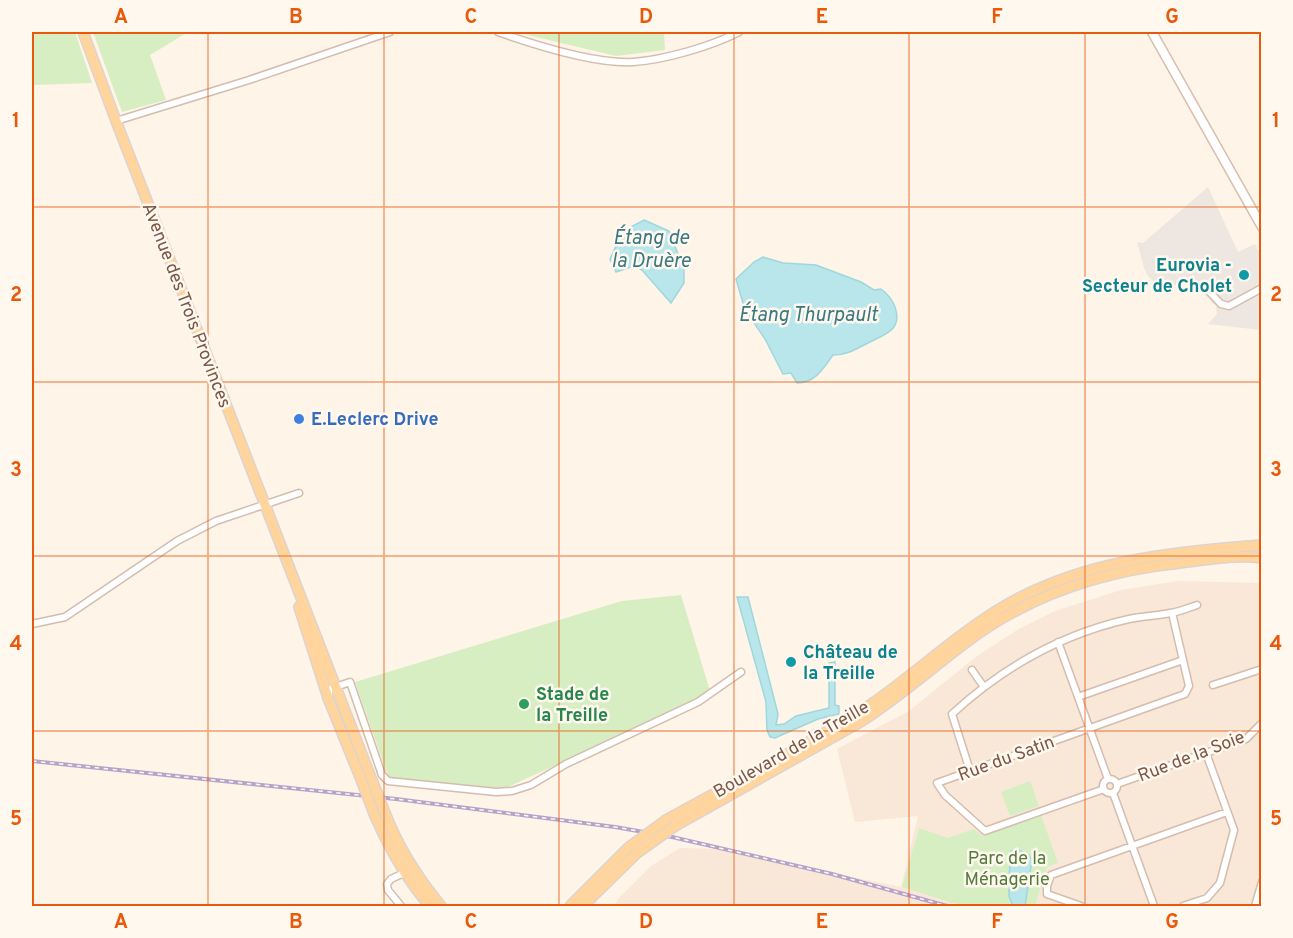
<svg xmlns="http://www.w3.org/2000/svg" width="1293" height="938" font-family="Overpass,sans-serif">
<rect width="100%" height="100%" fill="#fef4e7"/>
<path fill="#f9e8d7" d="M 1178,581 L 1261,583 L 1261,906 L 615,906 L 618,899 L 651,866 L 680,848 L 716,849 L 901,887 L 918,816 L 855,822 L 837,749 L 909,711 L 977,656 L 1017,630 L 1055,611 L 1121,590 Z"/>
<path fill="#eee6e0" d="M 1208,187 L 1238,252 L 1255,244 L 1258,250 L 1261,249 L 1261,330 L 1208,324 L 1217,314 L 1216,306 L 1194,284 L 1162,285 L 1154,282 L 1148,276 L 1144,268 L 1137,242 L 1143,243 Z"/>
<path fill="#d7eec3" d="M 32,32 L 75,32 L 92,83 L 32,85 Z
M 93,32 L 188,32 L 150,55 L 166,100 L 122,112 Z
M 515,32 L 664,32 L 665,50 L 616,56 Z
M 681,595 L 710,691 L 660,717 L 506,788 L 460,786 L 389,779 L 355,682 L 622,601 Z
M 1030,781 L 1039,806 L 1010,816 L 1001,792 Z
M 1041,815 L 1058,863 L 1047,867 L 1035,906 L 962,906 L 902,887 L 919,828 L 948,838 L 974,829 L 982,836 Z"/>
<path fill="#b9e6ea" stroke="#9ed7dd" stroke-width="1.5" d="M 644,220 L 669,231 L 684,269 L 684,283 L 671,303 L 642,270 L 634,266 L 616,272 L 610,259 L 623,231 Z
M 763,257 L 783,263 L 816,265 L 861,282 L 874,290 L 881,289 C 888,294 892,299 895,307 C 903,330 885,334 868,343 C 856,349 847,355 833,355 C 823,369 815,383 797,383 L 791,373 L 783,374 L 765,339 L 745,310 L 736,279 L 754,262 Z
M 737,597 L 748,597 L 778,714 L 776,725 L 784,724 L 796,716 L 829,708 L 829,663 L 835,662 L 835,705 L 839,706 L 839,714 L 818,719 L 775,738 L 770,737 L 767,730 L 766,702 Z
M 1016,849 L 1028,854 L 1032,860 L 1025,906 L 1013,906 L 1009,896 L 1010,854 L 1011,851 Z"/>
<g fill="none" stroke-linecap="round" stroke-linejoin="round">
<g stroke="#d4bdae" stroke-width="9">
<path id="minor" d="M 498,32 C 535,45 594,64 633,62 C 664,60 712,46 739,32
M 116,121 L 249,80 L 390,32
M 1204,286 L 1221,304 L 1229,306 L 1262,288
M 32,624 L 65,617 L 177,541 L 216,521 L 299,493
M 1058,642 L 1108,779
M 972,670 L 984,687
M 1213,685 L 1262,669
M 328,697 L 330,689 L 350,682 L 382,775 L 388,781 L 496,792 L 512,791 L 531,785 L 566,764 L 698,702 L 741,672
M 1078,697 L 1183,660
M 970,771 L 952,714 C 1002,668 1062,634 1129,619 C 1143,616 1157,616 1170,613 C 1179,612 1188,608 1197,605
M1103 786a7 7 0 1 1 14 0a7 7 0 1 1-14 0Z
M 1117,784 L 1246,739 L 1262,723
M 1104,789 L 985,831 L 945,795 L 937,783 L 1185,694 L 1189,686 L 1172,613
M 1113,793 L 1154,906
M 401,906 L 388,890 L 387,884 L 391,879 L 404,873
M 1081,906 L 1047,894 L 1047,886 L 1051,875 L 1227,812
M 1183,906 L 1207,898 L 1220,883 L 1234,830 L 1206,753
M 1255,906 L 1262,882"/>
</g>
<g stroke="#dabead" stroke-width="11">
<path id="secondary" d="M 1152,32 L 1262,227"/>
</g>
<g stroke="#ddd3cf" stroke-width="12">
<path id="primary" d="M 83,32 L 116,121 L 373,783
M 299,607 L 328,698 L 362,782
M 385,813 C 399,849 417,877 441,906
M 375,816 C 390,850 406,879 430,906
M 666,820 C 732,783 801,749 864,709 C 910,679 949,640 996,611 C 1076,561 1169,552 1262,545
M 675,826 L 862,721 C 899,697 932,668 968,641 C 1031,594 1102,571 1180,563 C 1206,560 1235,554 1262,558
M 570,906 L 629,847
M 583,906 L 637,853"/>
</g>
<use href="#minor" stroke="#fff" stroke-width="6"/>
<use href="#secondary" stroke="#fff" stroke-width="8"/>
<use href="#primary" stroke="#ffd59d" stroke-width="9"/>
<g stroke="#b6a3ca" stroke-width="4">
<path id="rail" d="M 32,761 L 396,799 L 615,827 L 672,837 L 832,874 L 947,906"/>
</g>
<use href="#rail" stroke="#fff8ef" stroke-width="1.5" stroke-dasharray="4.5" stroke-linecap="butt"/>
<g stroke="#ddd3cf" stroke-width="12" stroke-linecap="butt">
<path id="primary-bridge" d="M 362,782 L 375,816
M 373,783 L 385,813
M 629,847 L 666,820
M 637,853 L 675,826"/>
</g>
<use href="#primary-bridge" stroke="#ffd59d" stroke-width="9"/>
</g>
<path fill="none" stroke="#e8590c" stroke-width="1.5" stroke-opacity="0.55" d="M 208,32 L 208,906M 384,32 L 384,906M 559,32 L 559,906M 734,32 L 734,906M 909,32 L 909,906M 1085,32 L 1085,906M 32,207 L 1262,207M 32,382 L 1262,382M 32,556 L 1262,556M 32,731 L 1262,731"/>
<g fill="#0f9aa8" stroke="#fff8ef" stroke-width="2">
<circle cx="1244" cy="275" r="6"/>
<circle cx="791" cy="662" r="6"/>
</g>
<circle fill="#3f7fe0" stroke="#fff8ef" stroke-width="2" cx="299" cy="419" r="6"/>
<circle fill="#2e9e5b" stroke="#fff8ef" stroke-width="2" cx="524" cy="704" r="6"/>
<g text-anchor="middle" stroke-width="5" stroke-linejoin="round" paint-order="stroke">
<g font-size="18" font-weight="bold" fill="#0d838f" stroke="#fff8ef" text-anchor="end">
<text x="1232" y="271">Eurovia -<tspan x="1232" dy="21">Secteur de Cholet</tspan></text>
<text x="803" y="658" text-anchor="start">Château de<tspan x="803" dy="21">la Treille</tspan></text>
</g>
<g font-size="18" fill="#7b5748" stroke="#fff8ef">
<text transform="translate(187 305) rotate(69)" y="6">Avenue des Trois Provinces</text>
<text transform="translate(791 749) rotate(-30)" y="6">Boulevard de la Treille</text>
<text transform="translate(1191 756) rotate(-21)" y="6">Rue de la Soie</text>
<text transform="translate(1006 758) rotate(-20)" y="6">Rue du Satin</text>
</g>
<g font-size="18" font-weight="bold" fill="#366cbe" stroke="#fff8ef" text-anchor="start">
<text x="311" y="425">E.Leclerc Drive</text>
</g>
<g font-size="18" font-weight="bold" fill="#27864d" stroke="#fff8ef" text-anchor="start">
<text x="536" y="700">Stade de<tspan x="536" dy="21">la Treille</tspan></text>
</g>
<g font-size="18" fill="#527b3c" stroke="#fff8ef">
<text x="1007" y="864">Parc de la<tspan x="1007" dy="21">Ménagerie</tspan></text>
</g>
<g font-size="20" font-style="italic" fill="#3a7982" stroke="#fff8ef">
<text x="651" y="244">Étang de<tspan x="651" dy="23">la Druère</tspan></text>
<text x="808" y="321">Étang Thurpault</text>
</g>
</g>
<rect width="1293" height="938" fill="none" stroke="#fff8ef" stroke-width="66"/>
<rect x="33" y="33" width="1227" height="872" fill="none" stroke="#e8590c" stroke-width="2"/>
<g font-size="20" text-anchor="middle" font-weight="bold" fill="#e8590c">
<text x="121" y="23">A</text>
<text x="296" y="23">B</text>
<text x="471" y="23">C</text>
<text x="646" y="23">D</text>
<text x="822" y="23">E</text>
<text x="997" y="23">F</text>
<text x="1172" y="23">G</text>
<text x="16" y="127">1</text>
<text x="1276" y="127">1</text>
<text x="16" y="301">2</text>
<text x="1276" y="301">2</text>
<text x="16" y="476">3</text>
<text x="1276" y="476">3</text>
<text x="16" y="650">4</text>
<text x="1276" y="650">4</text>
<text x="16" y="825">5</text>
<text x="1276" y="825">5</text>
<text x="121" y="928">A</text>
<text x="296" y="928">B</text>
<text x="471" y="928">C</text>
<text x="646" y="928">D</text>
<text x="822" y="928">E</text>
<text x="997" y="928">F</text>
<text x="1172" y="928">G</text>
</g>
</svg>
